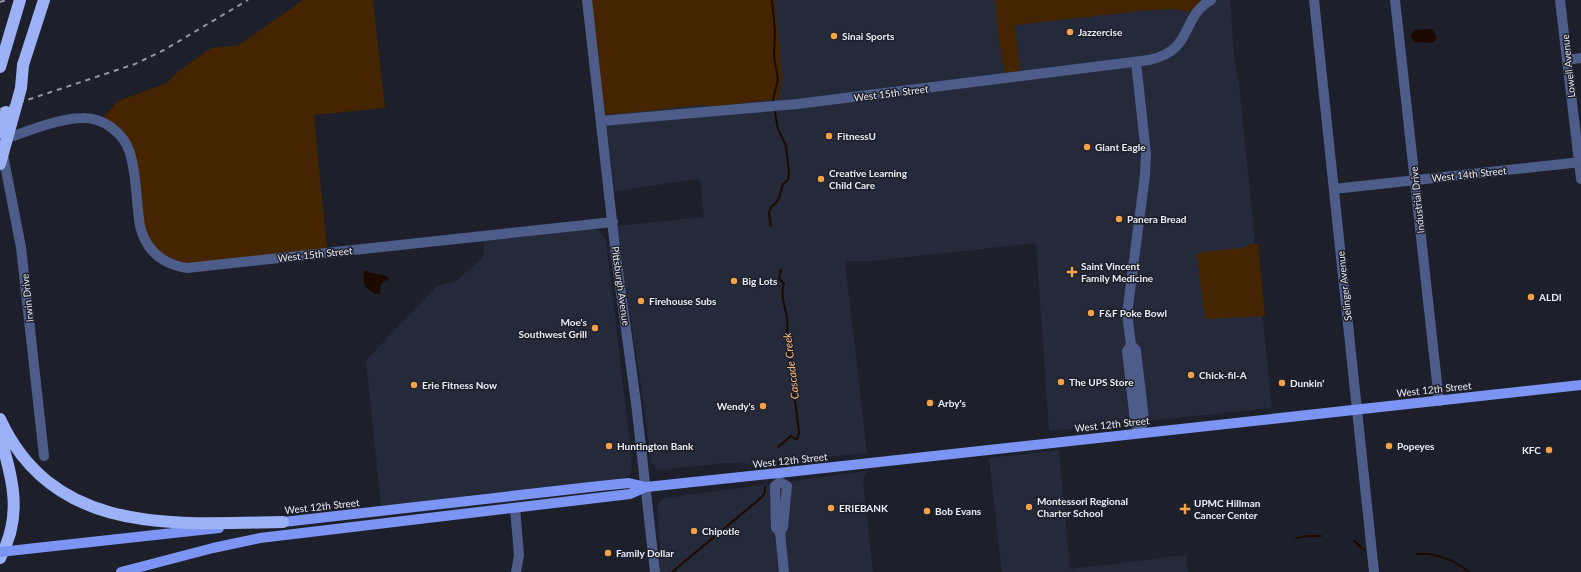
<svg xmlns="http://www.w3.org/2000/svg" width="1581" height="572" font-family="Lato,sans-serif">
<rect width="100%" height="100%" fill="#1d202b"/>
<path fill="#242a3a" d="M 591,0 L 996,0 L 999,41 L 1005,73 L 1020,71 L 1014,25 L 1149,10 L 1176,9 L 1189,12 L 1201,0 L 1230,0 L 1234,54 L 1239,84 L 1272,408 L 1049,431 L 1036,243 L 872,261 L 845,261 L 867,453 L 760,464 L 725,463 L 662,470 L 657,469 L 651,462 L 644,405 L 616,226 L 704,217 L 700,179 L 688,180 L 615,192 L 605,121 Z
M 592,228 L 599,231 L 606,240 L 628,427 L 632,466 L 630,474 L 625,478 L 381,506 L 366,360 L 437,286 L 456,281 L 482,258 L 484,251 L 483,239 Z
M 1059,450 L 1070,569 L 1186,555 L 1188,572 L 1002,572 L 989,458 Z
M 867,471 L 863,480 L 873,572 L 659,572 L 660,553 L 657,508 L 658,503 L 664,498 Z"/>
<path fill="#452400" d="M 303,0 L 373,0 L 385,108 L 314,115 L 327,249 L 197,264 L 181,263 L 161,254 L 152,244 L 145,232 L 133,150 C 128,133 118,127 103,118 L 118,101 L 167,83 L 176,73 L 211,48 L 239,45 Z
M 591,0 L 775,0 L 782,77 L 779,99 L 715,106 L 699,105 L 647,111 L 603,115 Z
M 995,0 L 1201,0 L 1189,12 L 1176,9 L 1149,10 L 1015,25 L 1020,71 L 1005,73 L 999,41 Z
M 1248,244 L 1258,244 L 1265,316 L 1205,319 L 1197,253 L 1248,247 Z"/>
<path fill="#1c0a00" d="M 1428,29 L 1432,29 L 1437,38 L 1435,41 L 1431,43 L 1415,42 L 1411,38 L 1411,34 L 1416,30 Z
M 366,270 C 368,271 370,273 372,273 C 378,275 383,273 389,278 L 388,280 L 384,281 L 381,284 L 380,294 L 376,294 L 366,288 C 364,281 361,276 366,270 Z"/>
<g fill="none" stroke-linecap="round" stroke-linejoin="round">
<path stroke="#1c0a00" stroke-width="2" d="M 772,0 L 775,31 L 774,57 L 778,79 L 773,100
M 771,226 L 769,213 L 771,207 L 776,203 L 779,198 L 783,184 L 788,180 L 789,173 L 786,146 L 778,129 L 775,112
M 778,447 L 791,436 L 795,439 L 797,439 L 799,433 L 787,334 C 787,328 788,322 787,317 C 785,306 780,295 784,284 L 779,278 L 781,270
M 1296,538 L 1308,536 L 1321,536
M 1354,541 L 1364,550
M 1417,554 C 1434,552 1456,561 1469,572
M 672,572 L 762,497 L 765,492 L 765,487"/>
<path stroke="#4e5c8a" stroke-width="10" d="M 587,0 L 616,256 L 636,403 L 655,572
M 1314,0 L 1374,572
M 1395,0 L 1439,401
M 1560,0 L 1581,179
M 1567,60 L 1581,58
M 1136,62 L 1146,154 L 1145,175 L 1127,314 L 1131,345 L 1136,350 L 1144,420 L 1139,433
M 601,121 L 797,104 L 1149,60 C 1195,50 1180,17 1211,0
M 0,141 C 22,133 59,118 82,118 C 103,117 124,133 130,153 C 137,176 136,202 140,226 C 146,251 162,264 187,268 L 613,222
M 3,155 L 21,247 L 44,456
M 1334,189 L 1581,162
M 1131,345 L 1127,351 L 1135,421 L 1139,433
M 515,508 L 519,555 L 516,572
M 780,532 L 783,527 L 787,486 L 780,482 L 775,486 L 776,528 L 780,532 L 784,572"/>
<path stroke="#7c95f5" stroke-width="10" d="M 275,523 L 599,486 L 629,483 L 646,487 L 779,473 L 1581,385
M 36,548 L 219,528
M 121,572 L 213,548 L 260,538 L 630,494 L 646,487"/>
<path stroke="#9db2f6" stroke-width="12" d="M 23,65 L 44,0
M 0,67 L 20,0
M 0,419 C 54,536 174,524 283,522
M 0,436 C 13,480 23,516 0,558"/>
<path stroke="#9598a1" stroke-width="2" stroke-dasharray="5 5" stroke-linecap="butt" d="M 0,2 L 6,0
M 0,109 L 135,64 L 164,50 L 248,0"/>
<path stroke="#7c95f5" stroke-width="10" d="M 0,552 L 36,548"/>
<path stroke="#9db2f6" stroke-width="12" d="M 0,132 L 6,112
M 0,164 L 21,88 L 23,65"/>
</g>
<g fill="#f6a248" stroke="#1d202b" stroke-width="1.5">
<circle cx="1070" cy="32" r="4"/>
<circle cx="834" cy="36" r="4"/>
<circle cx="829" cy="136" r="4"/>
<circle cx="1087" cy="147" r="4"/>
<circle cx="821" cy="179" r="4"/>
<circle cx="1119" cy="219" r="4"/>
<path d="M1070 266h4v4h4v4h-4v4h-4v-4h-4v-4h4z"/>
<circle cx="734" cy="281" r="4"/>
<circle cx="1531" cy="297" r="4"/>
<circle cx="641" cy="301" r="4"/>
<circle cx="1091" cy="313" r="4"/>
<circle cx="595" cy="328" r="4"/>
<circle cx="1191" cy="375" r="4"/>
<circle cx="1061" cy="382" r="4"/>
<circle cx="1282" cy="383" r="4"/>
<circle cx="414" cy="385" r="4"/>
<circle cx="930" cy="403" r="4"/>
<circle cx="763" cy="406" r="4"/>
<circle cx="609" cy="446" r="4"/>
<circle cx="1389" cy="446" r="4"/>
<circle cx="1549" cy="450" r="4"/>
<circle cx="1029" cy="507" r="4"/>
<circle cx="831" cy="508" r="4"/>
<path d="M1183 503h4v4h4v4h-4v4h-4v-4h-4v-4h4z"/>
<circle cx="927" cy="511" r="4"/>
<circle cx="694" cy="531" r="4"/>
<circle cx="608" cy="553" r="4"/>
</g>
<g text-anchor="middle" stroke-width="3" stroke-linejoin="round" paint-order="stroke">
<g font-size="10" font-weight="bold" fill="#ebedf5" stroke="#1d202b" text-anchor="start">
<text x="1078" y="36">Jazzercise</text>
<text x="842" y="40">Sinai Sports</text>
<text x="837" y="140">FitnessU</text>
<text x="1095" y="151">Giant Eagle</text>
<text x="829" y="177">Creative Learning<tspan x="829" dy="12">Child Care</tspan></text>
<text x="1127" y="223">Panera Bread</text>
<text x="1081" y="270">Saint Vincent<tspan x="1081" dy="12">Family Medicine</tspan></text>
<text x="742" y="285">Big Lots</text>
<text x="1539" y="301">ALDI</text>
<text x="649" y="305">Firehouse Subs</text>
<text x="1099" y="317">F&amp;F Poke Bowl</text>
<text x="587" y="326" text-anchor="end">Moe's<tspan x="587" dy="12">Southwest Grill</tspan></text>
<text x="1199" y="379">Chick-fil-A</text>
<text x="1069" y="386">The UPS Store</text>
<text x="1290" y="387">Dunkin'</text>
<text x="422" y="389">Erie Fitness Now</text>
<text x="938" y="407">Arby's</text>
<text x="755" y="410" text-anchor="end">Wendy's</text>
<text x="617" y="450">Huntington Bank</text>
<text x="1397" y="450">Popeyes</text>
<text x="1541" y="454" text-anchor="end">KFC</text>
<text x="1037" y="505">Montessori Regional<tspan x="1037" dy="12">Charter School</tspan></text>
<text x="1194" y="507">UPMC Hillman<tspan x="1194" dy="12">Cancer Center</tspan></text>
<text x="839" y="512">ERIEBANK</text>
<text x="935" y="515">Bob Evans</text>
<text x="702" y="535">Chipotle</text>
<text x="616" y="557">Family Dollar</text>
</g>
<g font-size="10" fill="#ebedf5" stroke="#1d202b">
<text transform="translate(1568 66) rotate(-96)" y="4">Lowell Avenue</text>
<text transform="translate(891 93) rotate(-7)" y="4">West 15th Street</text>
<text transform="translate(1469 174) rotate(-6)" y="4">West 14th Street</text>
<text transform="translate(1417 200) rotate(-96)" y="4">Industrial Drive</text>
<text transform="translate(315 254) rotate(-6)" y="4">West 15th Street</text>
<text transform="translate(621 286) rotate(82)" y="4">Pittsburgh Avenue</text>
<text transform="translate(1344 286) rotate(-96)" y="4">Selinger Avenue</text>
<text transform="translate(27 298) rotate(-96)" y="4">Irwin Drive</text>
<text transform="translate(1434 389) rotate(-6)" y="4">West 12th Street</text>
<text transform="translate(1112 424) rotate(-6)" y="4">West 12th Street</text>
<text transform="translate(790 460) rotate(-6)" y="4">West 12th Street</text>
<text transform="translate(322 506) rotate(-6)" y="4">West 12th Street</text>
</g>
<g font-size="11" font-style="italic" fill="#fbb879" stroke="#1d202b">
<text transform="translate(791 366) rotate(-97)" y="4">Cascade Creek</text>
</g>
</g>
</svg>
